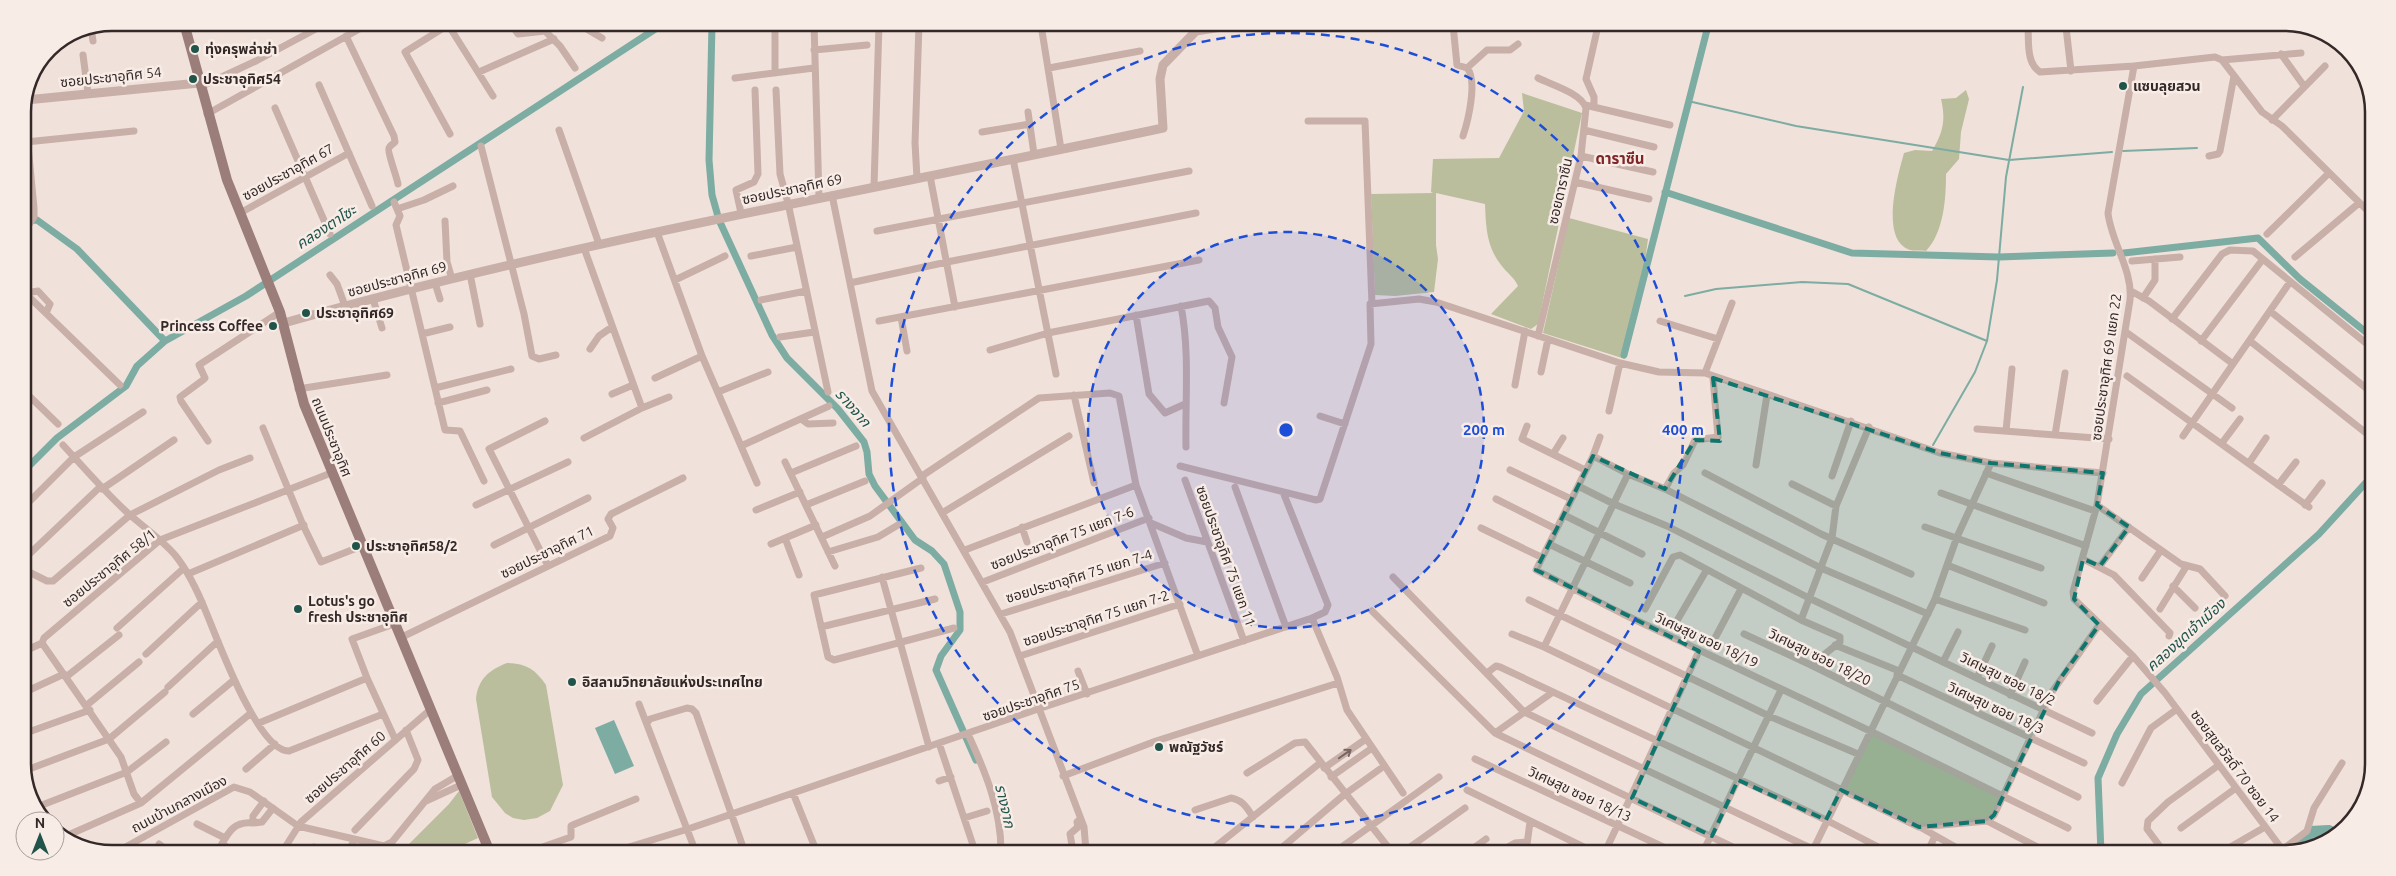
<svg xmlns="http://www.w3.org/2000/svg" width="2396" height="876" font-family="Ubuntu,'Noto Sans Thai',sans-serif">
<rect width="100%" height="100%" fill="#f0e1db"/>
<path fill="#bbbe9c" d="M 1966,90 L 1969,99 L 1961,132 L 1959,159 L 1946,174 C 1946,198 1944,232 1926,251 C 1921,250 1914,251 1910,250 C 1879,240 1898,175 1904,153 L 1915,150 L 1932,151 C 1943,133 1946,120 1941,99 L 1956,98 Z
M 1522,93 L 1582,113 L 1538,324 L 1531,329 L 1491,314 L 1518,286 C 1514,277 1507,273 1501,265 C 1486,246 1486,226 1485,204 L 1436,193 L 1436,245 L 1438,259 L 1434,292 L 1395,296 L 1375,295 L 1371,194 L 1433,193 L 1431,192 L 1433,159 L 1499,158 L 1524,111 Z
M 1569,218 L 1648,239 L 1638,313 L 1625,359 L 1543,333 Z
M 507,663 C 526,663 536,670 546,685 L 563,785 L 550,811 L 537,818 L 524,820 L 513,818 L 505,813 L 492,797 L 476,699 C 478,679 489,670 507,663 Z
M 1870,731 L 2002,794 L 1987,821 L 1919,827 L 1841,790 Z
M 459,791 L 478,838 L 454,849 L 404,849 L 449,804 Z"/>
<path fill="#7caca2" d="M 614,720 L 634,766 L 615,774 L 595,728 Z"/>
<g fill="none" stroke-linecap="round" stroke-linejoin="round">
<path stroke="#7caca2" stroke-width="2" d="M 1688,101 L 1796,126 L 2009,160 L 2112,152
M 2123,151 L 2197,148
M 1685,296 L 1716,289 L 1802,282 L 1848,284 L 1987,341
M 1933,445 L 1975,372 L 1987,341 L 1997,280 L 2006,177 L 2023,87"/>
<path stroke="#7caca2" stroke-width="7" d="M 712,24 L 709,160 L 712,195 L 719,220 L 772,335 L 787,358 L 838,409 L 864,442 L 867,452 L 869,474 L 875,486 L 915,540 L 932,551 L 944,564 L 960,612 L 960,630 L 941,656 L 936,670 L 976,760
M 1665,192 L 1852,253 L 1999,257 L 2113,253
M 23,221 L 37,220 L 77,249 L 165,341
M 2124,253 L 2258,238 L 2300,279 L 2372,337
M 1624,355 L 1708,26
M 23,472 L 57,438 L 126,386 L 137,366 L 165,341 L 246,296 L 663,24
M 2101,853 L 2098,778 L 2117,734 L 2141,694 L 2319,534 L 2371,477"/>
<path stroke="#7caca2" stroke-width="12" d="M 2301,848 L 2310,832 L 2329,831 L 2337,836"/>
<path stroke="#c8afa8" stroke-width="7" d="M 447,23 L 493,96
M 510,23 L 518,34 L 545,31 L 560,46 L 575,68
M 581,24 L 585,28 L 602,38
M 775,24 L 775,73
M 814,24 L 819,197
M 448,25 L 405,52 L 450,134
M 1041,25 L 1061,149
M 1453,25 L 1457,65 L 1467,68 C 1478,80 1468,121 1463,136
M 1041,26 L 1051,25
M 91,27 L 93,41
M 475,27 L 483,23
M 2028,27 C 2029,42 2026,63 2040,72 L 2134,66 L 2108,213 C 2111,242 2133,270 2130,300 L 2097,505 L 2073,592 L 2074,599 L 2133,656 L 2165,693 L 2285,853
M 2066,27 L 2071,71
M 346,36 L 394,136 L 395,142 C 393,144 390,145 389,148 C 387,151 397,178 398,184
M 814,50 L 867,45
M 2281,54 L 2304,86
M 83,55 L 88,93
M 2222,60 L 2301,53
M 2134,66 L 2215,57 L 2222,60 L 2262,112 L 2282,126 L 2373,216
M 1049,68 L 1140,51
M 1467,68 L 1487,50 L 1510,50 L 1518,44
M 479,72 L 554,39
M 735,78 L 814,68
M 319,85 L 372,206
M 200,87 L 256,61 L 327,23
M 776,90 L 780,174 L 788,203 L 828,392
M 1585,105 L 1670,125
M 1594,107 L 1594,97 L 1586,79 L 1598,26
M 275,108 L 330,234
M 1028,112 L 1034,154
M 207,114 L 370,23
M 2272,120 L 2325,66
M 1308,121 L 1365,121 L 1372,304
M 559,130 L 599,244
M 1584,130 L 1654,147
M 982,132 L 1030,124
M 26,142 L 134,131
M 481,146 L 524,314 L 532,356 L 539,359 L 556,355
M 1581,156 L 1653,172
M 2209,156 L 2218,154 L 2220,151 L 2234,76
M 1013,159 L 1056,374
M 930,176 L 955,307
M 917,178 L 915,143 L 919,24
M 1575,182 L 1649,199
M 874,186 L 879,24
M 832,195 L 872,391 L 1010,632 L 1084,827 L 1086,851
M 394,202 L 400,216 L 396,225 L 445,430 L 460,431 L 484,481
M 23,204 L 33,199
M 397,209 L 424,200 L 453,186
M 240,213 L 349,153
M 741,213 L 736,190 L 754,182 L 758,174 L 755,90
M 445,221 L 447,262 L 452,279
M 877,231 L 1189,171
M 657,232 L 702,356 L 757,483
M 23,233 L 34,217 L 34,208 L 24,104
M 2267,234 L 2329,173
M 584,248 L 642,408
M 751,256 L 797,247
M 2295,257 L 2359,203
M 2132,261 L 2180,257
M 470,274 L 480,324
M 330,275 L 337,284 L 345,306
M 675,280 L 725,256
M 435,283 L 440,299
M 850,283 L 947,262 L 1196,213
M 23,291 L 120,385
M 2131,291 L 2149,301 L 2233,364
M 26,293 L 38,291 L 50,304 L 46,313
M 2143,298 L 2155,280 L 2155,259
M 373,299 L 382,328
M 761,300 L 806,291
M 1181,306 C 1190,353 1185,400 1186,447
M 2270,311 L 2371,392
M 1136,315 L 1149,394 L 1165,413 L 1185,404
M 901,317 L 907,351
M 2172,319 L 2222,254 L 2230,250 L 2253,251 L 2372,348
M 879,321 L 1199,260
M 1660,321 L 1718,339
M 2126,332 L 2232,408
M 422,334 L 450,327
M 1538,336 L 1581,156 L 1586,108 C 1581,93 1552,85 1538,78
M 780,337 L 814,332
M 2201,341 L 2263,259
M 2250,341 L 2371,437
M 590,349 L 599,336 L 612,327
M 990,350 L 1048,333 L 1209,301 L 1215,308 L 1218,327 L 1232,357 L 1224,403
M 1541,372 L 1548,339
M 1705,373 L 1732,303
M 2127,376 L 2309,507
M 655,378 L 702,356
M 1515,385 L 1525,331
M 435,388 L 511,369
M 298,389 L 387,375
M 23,390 L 58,424
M 718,392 L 768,372
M 612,394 L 633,385
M 1074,395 L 1094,483
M 438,403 L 487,390
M 1609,411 L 1620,363
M 143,412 L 74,457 C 92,477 110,497 130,515 C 145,528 162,540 175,555 C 188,571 198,592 206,612 C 217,638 258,752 289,751 L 383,714
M 1320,416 L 1345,424
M 801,419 L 808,424 L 833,423
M 545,421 L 489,449 L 548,566
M 1527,426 L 1522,439 L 1585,470
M 263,428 L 303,525 L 321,562 L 362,546
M 1977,429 L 2109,439
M 2006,431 L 2012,369
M 2055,435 L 2065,373
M 2183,436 L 2290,282
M 584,438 L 642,408 L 669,397
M 208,441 L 181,401 L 180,397 L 203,380 L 205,378 L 199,365 L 280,312
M 23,443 L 23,444
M 2222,443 L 2240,419
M 741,446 L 829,406
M 1553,454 L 1563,438
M 1593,456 L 1600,437
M 785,462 L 835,566
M 2249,463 L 2266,438
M 1756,465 L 1767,395
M 1180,466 L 1316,500 L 1320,499 L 1371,344 L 1370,304 L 1419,299 L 1436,302 L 1620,363 L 1659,372 L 1705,373 L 1940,453 L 1991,463 L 2103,473
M 1510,470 L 1571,499
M 791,473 L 856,446
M 1705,473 L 1821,534 L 1911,574
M 1986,473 L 2095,511
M 922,476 L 1039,398 L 1110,393 L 1119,396 L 1136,485
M 1832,476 L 1851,421
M 1185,480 L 1244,641
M 1792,484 L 1836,506
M 2278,485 L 2296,462
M 1578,486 L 1614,504 L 1667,526 L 1809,598 L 2092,733
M 1235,487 L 1286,627
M 102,489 L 174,440
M 1665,489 L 1674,473 L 1683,465 L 1695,440 L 1718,437 L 1713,378
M 1941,493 L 2086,546
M 1496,499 L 1556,529
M 476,505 L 568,462
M 806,505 L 865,481
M 2097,505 L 2181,564 L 2200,569 L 2225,596
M 2305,505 L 2322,483
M 23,508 L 74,457 L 63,445
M 756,510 L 800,492
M 942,513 L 1069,436
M 1564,515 L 1642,554
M 1151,523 L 1186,538 L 1207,542
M 1022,527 L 1027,542
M 1925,527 L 2041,568
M 1481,528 L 1541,557
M 822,537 L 870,516 L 923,478
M 785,538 L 799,575
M 771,544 L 816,525
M 1549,544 L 1630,583
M 494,545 L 588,498
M 965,550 L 1136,485 L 1198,656
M 828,552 L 878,537 L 898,525
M 2083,559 L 2114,575 L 2170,633 L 2169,636
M 23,560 L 100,487
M 1947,565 L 2044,603
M 2100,566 L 2129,527
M 921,568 L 814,595 L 828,657 L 834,660 L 954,628
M 23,569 L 47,581 L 53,581 L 130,515 L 219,470 L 250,458
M 188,574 L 304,525
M 882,577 L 929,747
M 1393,577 L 1524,712 L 1819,852
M 2142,578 L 2161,550
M 983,582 L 1149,518
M 2173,586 L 2195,608
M 1935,599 L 2025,630
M 1529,600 L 1769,716 L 1858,754
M 1645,609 L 1673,557 L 1680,555 L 1801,620 L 1840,637 L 1840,642 L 1811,665
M 2160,609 L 2186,567
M 1372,611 L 1495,733 L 1553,692
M 1001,614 L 1165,563
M 1928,614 L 1821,568 L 1665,489 L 1628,474 L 1593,456 L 1536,570 L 1623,614 L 1870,731 L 2068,828
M 1312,618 L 1337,677 L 1347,710 L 1403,793
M 1678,619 L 1706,571
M 1801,620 L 1832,538 L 1836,506 L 1869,427
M 394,624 L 352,639 L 367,678 L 395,739
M 821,627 L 935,599
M 117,628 L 184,568
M 1512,634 L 1544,647 L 1919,827 L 1987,821 L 1994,815 L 2052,692 L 2099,625
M 1744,634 L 1811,665 L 2078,797
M 400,638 L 610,536 L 613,528 L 608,519 L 611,514 L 683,478
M 1714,640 L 1741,589
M 42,643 L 121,757 L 134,794 L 141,803
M 1835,645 L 1899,671
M 1544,647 L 1628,474
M 23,652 L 42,643 L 44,638 L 160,540 L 331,473
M 146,654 L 202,602
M 1020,656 L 1180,604
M 1943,662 L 1958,632
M 1078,671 L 1087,694
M 1487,673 L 1496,666 L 1500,667 L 1826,820 L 1890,853
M 1897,675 L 2084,763
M 66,677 L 119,635
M 1977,678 L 1992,646
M 168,687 L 218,641
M 23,693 L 64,674
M 2010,695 L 2025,662
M 2097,701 L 2133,656
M 639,704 L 695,850
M 87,705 L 139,662
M 193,714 L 234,680
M 259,723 L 367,678
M 647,723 L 650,719 L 687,708 L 692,709 L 696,713 L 744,850
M 1495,733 L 1743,852
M 23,734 L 90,710
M 968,734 C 985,771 1001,809 1001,851
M 939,743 L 975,851
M 1475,759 L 1674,852
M 1324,768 L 1366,739
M 246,769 L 275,744
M 24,771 L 109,739 L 165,692
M 1247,773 L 1295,743 L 1305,742 L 1392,852
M 1063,776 L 1156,741 L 1338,683
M 1331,777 L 1372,748
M 939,781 L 951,777
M 2122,783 L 2151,728 L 2177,709
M 1467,790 L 1594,852
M 793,793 L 816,850
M 264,801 L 253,816 L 253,823 L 262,822 L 273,808
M 426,801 L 461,785
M 37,807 L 127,772 L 166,742
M 1195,810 L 1231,798 C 1243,800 1247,808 1253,817
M 964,818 L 987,811
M 1987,821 L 2049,853
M 197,824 L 225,838
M 1920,827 L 1966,853
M 2181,828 L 2236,788
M 355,830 L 414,769 L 418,760 L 406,730
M 66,836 L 141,803 L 251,713
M 159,844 L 166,849
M 222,844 L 230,849
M 122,849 L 234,787 L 250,792 L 298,826 L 384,846 L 392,842 L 435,789 L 457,776
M 219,849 C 228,833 233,821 253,823
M 284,849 L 301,822 L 430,710
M 314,849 L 314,847
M 350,849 L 354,840
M 1504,849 L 1515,843 L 1526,842
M 534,850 L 571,837 L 571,826 L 575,824 L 636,799
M 619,850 L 688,829 L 1038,709 L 1312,618 L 1325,612 L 1328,605 L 1283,492
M 2282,850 L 2307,831 L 2314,808 L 2342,763
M 1073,851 L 1070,834 L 1078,827 L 1077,822 L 1080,819
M 1210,851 L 1320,763
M 1278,851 L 1345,794 L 1380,769
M 1336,851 L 1439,777
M 1403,852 L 1465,808
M 1468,852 L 1486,839
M 1526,852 L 1530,822
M 1605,852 L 1699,651
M 1703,852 L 1781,690
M 1812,852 L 1935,599 L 1957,537 L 1991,463
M 1927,853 L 1935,836
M 2165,853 L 2147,829 L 2148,821 L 2168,802 L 2219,765
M 2220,853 L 2265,827
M 2269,853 L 2281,848"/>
<path stroke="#c8afa8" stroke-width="9" d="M 26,100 L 199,83
M 284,323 C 573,241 869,191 1163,128 L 1160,79 L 1163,65 L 1196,31 L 1234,25"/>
<path stroke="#9b7d79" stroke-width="10" d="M 184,23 L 227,180 L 280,312 L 304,404 L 489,850"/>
</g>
<defs><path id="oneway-shaft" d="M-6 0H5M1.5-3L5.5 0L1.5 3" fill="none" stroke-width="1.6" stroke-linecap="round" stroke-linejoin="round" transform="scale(1.25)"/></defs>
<use stroke="#776562" href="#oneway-shaft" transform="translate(1345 754) rotate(-35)"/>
<path fill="#0f766e" fill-opacity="0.2" stroke="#0f766e" stroke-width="4" stroke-dasharray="10 6" stroke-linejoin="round" d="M 1713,378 L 1940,453 L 1991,463 L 2103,473 L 2097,505 L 2129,527 L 2100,566 L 2083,559 L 2074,599 L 2099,625 L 2060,679 L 1994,815 L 1987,821 L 1919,827 L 1841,790 L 1826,820 L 1738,780 L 1712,836 L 1632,798 L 1699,651 L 1536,570 L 1593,456 L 1665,489 L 1695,440 L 1720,441 Z"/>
<circle cx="1286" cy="430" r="198" fill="#1d4ed8" fill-opacity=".12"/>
<g fill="none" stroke="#1d4ed8" stroke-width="2.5" stroke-dasharray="9 6">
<circle cx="1286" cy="430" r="198"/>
<circle cx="1286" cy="430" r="397"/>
</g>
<g fill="#20544a" stroke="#f8ece7" stroke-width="2">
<circle cx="195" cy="49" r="5"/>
<circle cx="193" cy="79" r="5"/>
<circle cx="2123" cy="86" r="5"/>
<circle cx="306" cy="313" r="5"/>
<circle cx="273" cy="326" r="5"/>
<circle cx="356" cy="546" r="5"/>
<circle cx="298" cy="609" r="5"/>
<circle cx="572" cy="682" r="5"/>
<circle cx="1159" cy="747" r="5"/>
</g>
<g text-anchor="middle" stroke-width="5" stroke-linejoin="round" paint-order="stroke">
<g font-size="14" font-weight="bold" fill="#352928" stroke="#f8ece7" text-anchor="start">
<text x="205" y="54">ทุ่งครุพล่าช่า</text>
<text x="203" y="84">ประชาอุทิศ54</text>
<text x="2133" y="91">แซบลุยสวน</text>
<text x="316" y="318">ประชาอุทิศ69</text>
<text x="263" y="331" text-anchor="end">Princess Coffee</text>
<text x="366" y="551">ประชาอุทิศ58/2</text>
<text x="308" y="606">Lotus's go<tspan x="308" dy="16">fresh ประชาอุทิศ</tspan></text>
<text x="582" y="687">อิสลามวิทยาลัยแห่งประเทศไทย</text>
<text x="1169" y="752">พณัฐวัชร์</text>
</g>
<g font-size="14" fill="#352928" stroke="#f8ece7">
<text transform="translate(111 77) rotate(-6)" y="5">ซอยประชาอุทิศ 54</text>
<text transform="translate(288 172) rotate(-29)" y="5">ซอยประชาอุทิศ 67</text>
<text transform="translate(792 189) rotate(-12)" y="5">ซอยประชาอุทิศ 69</text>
<text transform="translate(1560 191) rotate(-77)" y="5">ซอยดาราซีน</text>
<text transform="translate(397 279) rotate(-15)" y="5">ซอยประชาอุทิศ 69</text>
<text transform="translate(2106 367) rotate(-82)" y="5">ซอยประชาอุทิศ 69 แยก 22</text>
<text transform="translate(332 437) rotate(68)" y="5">ถนนประชาอุทิศ</text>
<text transform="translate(1062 538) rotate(-21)" y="5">ซอยประชาอุทิศ 75 แยก 7-6</text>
<text transform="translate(547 552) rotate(-26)" y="5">ซอยประชาอุทิศ 71</text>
<text transform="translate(1226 556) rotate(70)" y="5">ซอยประชาอุทิศ 75 แยก 11</text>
<text transform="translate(109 568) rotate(-39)" y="5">ซอยประชาอุทิศ 58/1</text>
<text transform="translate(1079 576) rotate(-17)" y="5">ซอยประชาอุทิศ 75 แยก 7-4</text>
<text transform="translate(1096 618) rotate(-18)" y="5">ซอยประชาอุทิศ 75 แยก 7-2</text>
<text transform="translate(1707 640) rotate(25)" y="5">วิเศษสุข ซอย 18/19</text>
<text transform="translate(1820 657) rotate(26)" y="5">วิเศษสุข ซอย 18/20</text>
<text transform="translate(2008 679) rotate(26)" y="5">วิเศษสุข ซอย 18/2</text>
<text transform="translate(1031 700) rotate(-19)" y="5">ซอยประชาอุทิศ 75</text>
<text transform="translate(1996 708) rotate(25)" y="5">วิเศษสุข ซอย 18/3</text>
<text transform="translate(2235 766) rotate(53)" y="5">ซอยสุขสวัสดิ์ 70 ซอย 14</text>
<text transform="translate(345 767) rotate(-41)" y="5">ซอยประชาอุทิศ 60</text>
<text transform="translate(1580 794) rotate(25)" y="5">วิเศษสุข ซอย 18/13</text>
<text transform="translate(179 804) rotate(-28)" y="5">ถนนบ้านกลางเมือง</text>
</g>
<g font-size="15" font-weight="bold" fill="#7f2526" stroke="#f8ece7">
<text x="1620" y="164">ดาราซีน</text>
</g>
<g font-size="15" font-style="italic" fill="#20544a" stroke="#f8ece7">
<text transform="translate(326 227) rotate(-33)" y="5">คลองตาโซะ</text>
<text transform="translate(853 408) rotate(49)" y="5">รางจาก</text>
<text transform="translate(2186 635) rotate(-42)" y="5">คลองขุดเจ้าเมือง</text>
<text transform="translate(1005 806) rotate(77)" y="5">รางจาก</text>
</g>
</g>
<path d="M0 0H2396V876H0ZM112 31H2284A81 81 0 0 1 2365 112V764A81 81 0 0 1 2284 845H112A81 81 0 0 1 31 764V112A81 81 0 0 1 112 31Z" fill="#f8ece7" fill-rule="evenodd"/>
<path fill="none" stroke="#352928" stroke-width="2.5" d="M112 31H2284A81 81 0 0 1 2365 112V764A81 81 0 0 1 2284 845H112A81 81 0 0 1 31 764V112A81 81 0 0 1 112 31Z"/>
<circle cx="1286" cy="430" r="8" fill="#1d4ed8" stroke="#f8ece7" stroke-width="2.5"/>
<g font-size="15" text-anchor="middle" font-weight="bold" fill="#1d4ed8" stroke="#f8ece7" stroke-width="5" stroke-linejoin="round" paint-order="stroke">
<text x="1484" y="435">200 m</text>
<text x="1683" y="435">400 m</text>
</g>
<g transform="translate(40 836)"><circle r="24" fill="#f8ece7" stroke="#aa9e9b"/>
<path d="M0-4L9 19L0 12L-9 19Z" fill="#20544a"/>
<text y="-8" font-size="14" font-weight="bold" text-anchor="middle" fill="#352928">N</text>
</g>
</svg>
